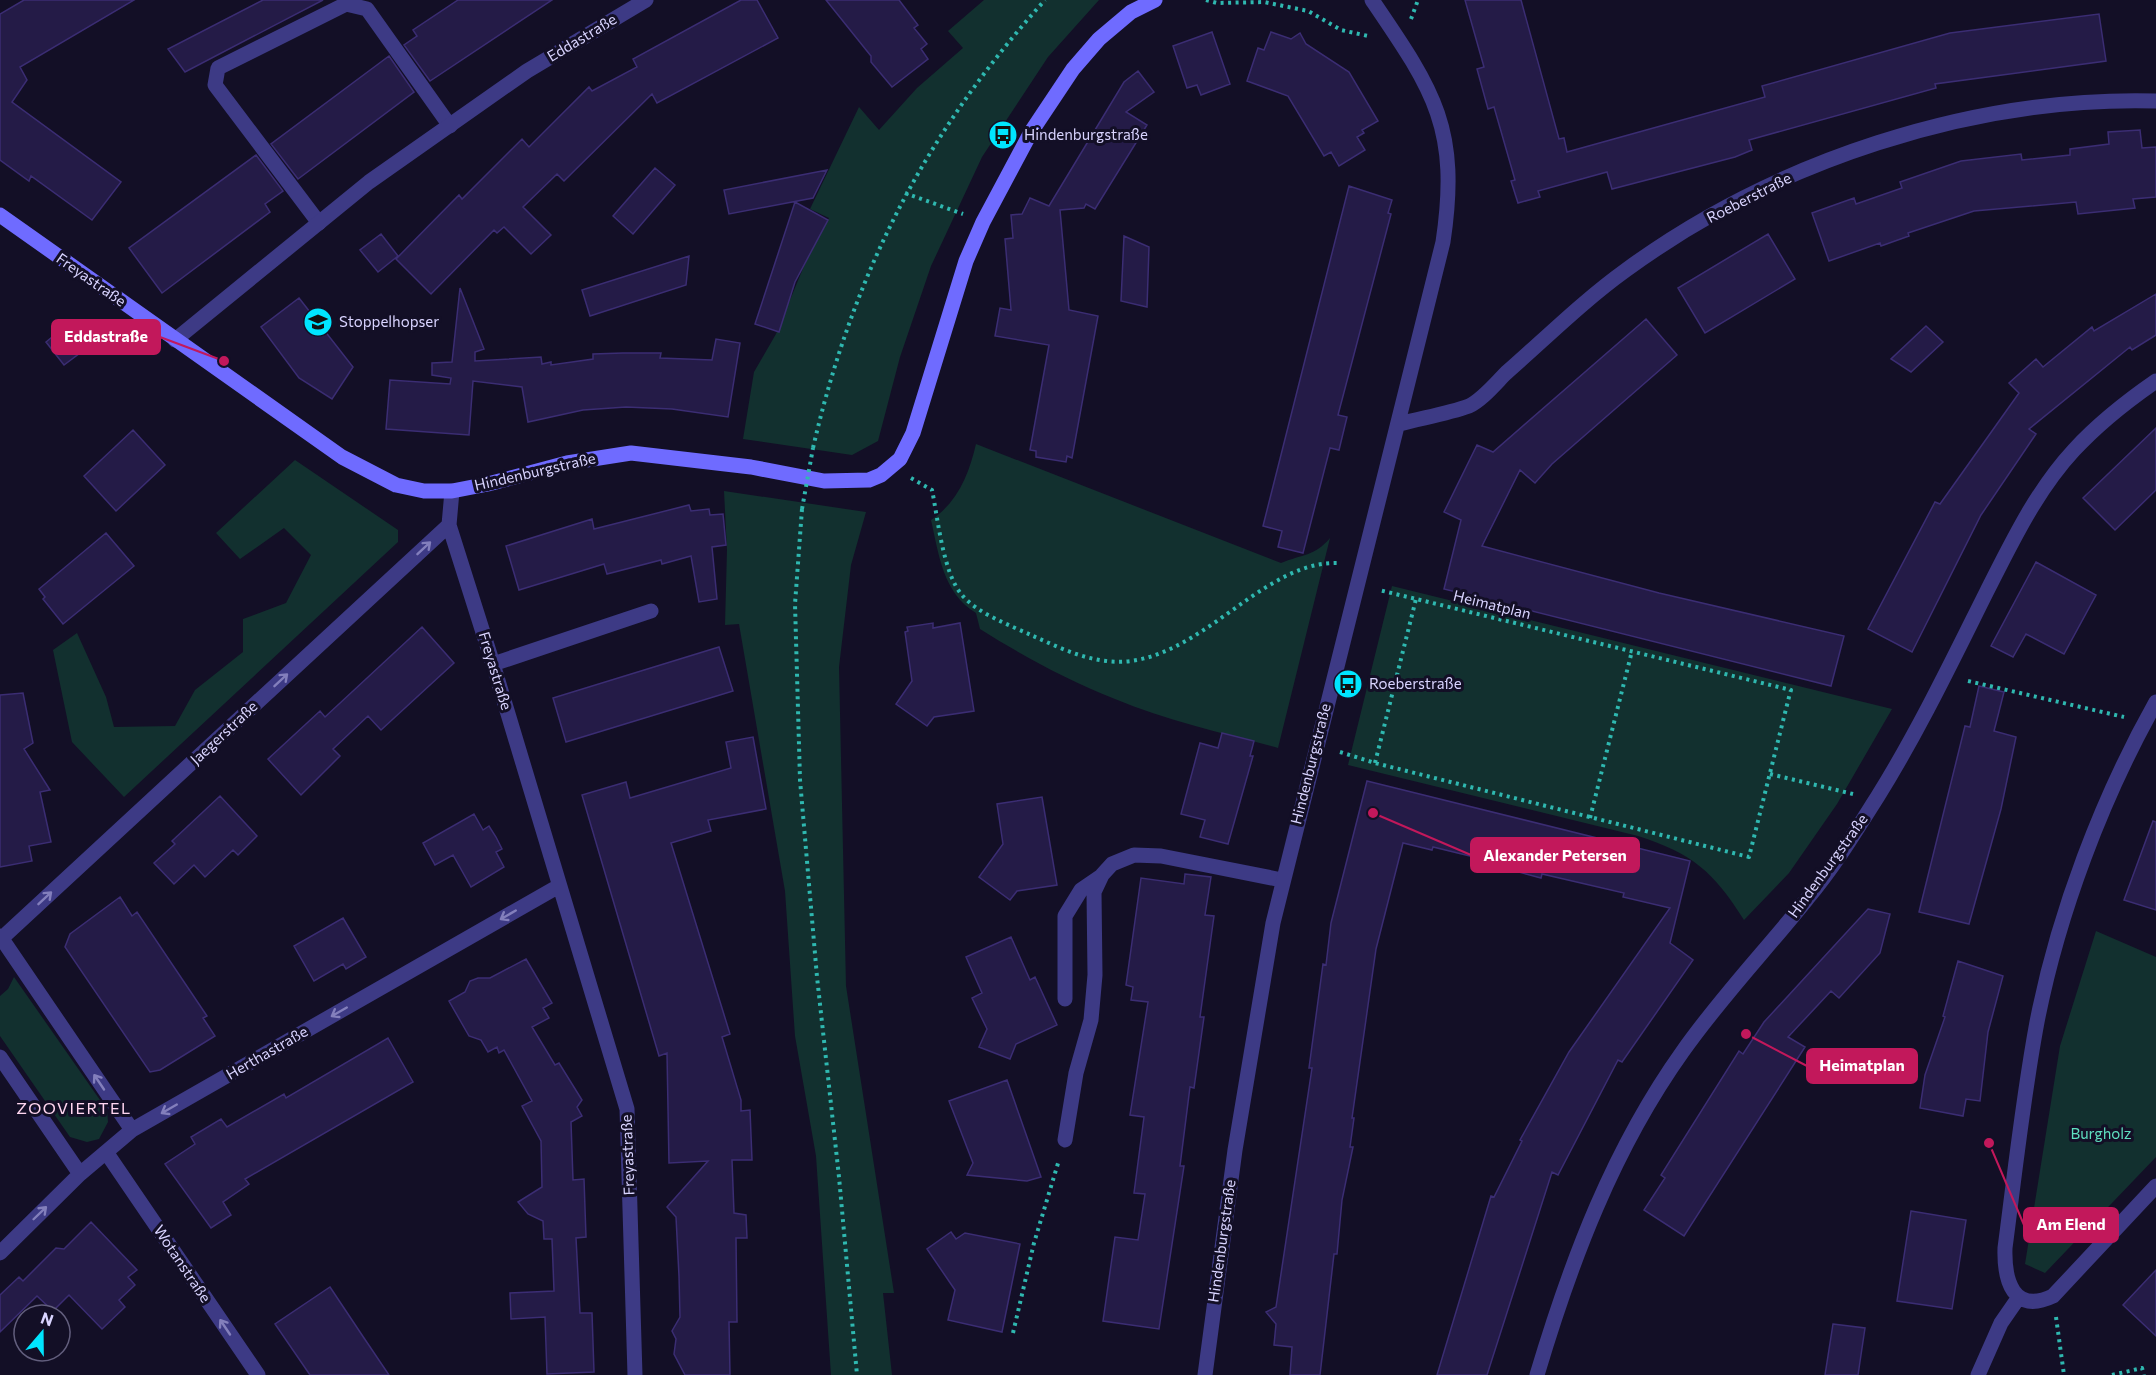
<svg xmlns="http://www.w3.org/2000/svg" width="2156" height="1375" font-family="Commissioner,sans-serif">
<rect width="100%" height="100%" fill="#130f26"/>
<path fill="#12302f" d="M 984,0 L 1099,0 L 1048,57 L 982,157 L 931,266 L 900,357 L 878,441 L 852,455 L 743,439 L 754,372 L 776,334 L 804,266 L 829,218 L 810,209 L 859,107 L 879,130 L 917,88 L 963,48 L 948,31 Z
M 976,444 L 1281,563 C 1303,554 1315,556 1330,538 L 1278,748 C 1224,733 1167,721 1115,699 C 1067,680 1023,656 980,629 L 976,613 C 943,593 939,555 931,520 C 958,502 969,474 976,444 Z
M 295,460 L 398,530 L 398,542 L 124,797 L 72,742 L 53,650 L 77,633 L 106,697 L 114,727 L 175,726 L 195,690 L 243,652 L 243,619 L 286,603 L 311,555 L 284,528 L 240,559 L 216,533 Z
M 724,491 L 866,512 L 851,565 L 839,667 L 846,986 L 894,1293 L 883,1293 L 892,1375 L 831,1375 L 816,1156 L 795,1036 L 785,891 L 739,624 L 725,625 L 727,550 Z
M 1392,586 L 1892,709 L 1837,804 L 1789,873 L 1744,920 C 1713,871 1693,854 1638,836 L 1348,765 Z
M 2096,931 L 2156,957 L 2156,1157 L 2045,1273 L 2025,1264 L 2060,1046 Z
M 14,977 L 107,1110 L 108,1122 L 99,1139 L 87,1142 L 70,1137 L 0,1036 L 0,996 L 8,989 Z"/>
<path fill="#241b47" stroke="#3b2d73" stroke-width="1.5" d="M 24,0 L 134,0 L 20,67 L 27,80 L 12,102 L 121,182 L 92,220 L 31,176 L 29,181 L 0,160 L 0,14 Z
M 263,0 L 323,0 L 185,72 L 168,49 Z
M 458,0 L 552,0 L 430,81 L 404,45 L 417,36 L 413,30 Z
M 741,0 L 757,0 L 778,38 L 657,103 L 652,94 L 564,181 L 557,174 L 523,207 L 551,235 L 531,254 L 504,227 L 497,233 L 494,230 L 431,294 L 396,259 L 459,195 L 462,199 L 522,139 L 529,147 L 589,87 L 592,91 L 637,67 L 633,59 Z
M 826,0 L 899,0 L 918,25 L 914,28 L 927,44 L 921,49 L 928,59 L 892,87 L 871,62 L 871,56 Z
M 1465,0 L 1521,0 L 1559,139 L 1564,138 L 1567,152 L 1765,97 L 1762,86 L 1950,33 L 2099,14 L 2106,61 L 1935,84 L 1936,88 L 1749,140 L 1752,150 L 1735,157 L 1612,189 L 1607,172 L 1538,191 L 1540,197 L 1518,203 L 1511,181 L 1515,180 L 1494,107 L 1488,109 L 1477,69 L 1484,67 Z
M 1212,32 L 1230,84 L 1201,95 L 1197,85 L 1187,88 L 1173,46 Z
M 1271,32 L 1291,39 L 1300,33 L 1306,44 L 1349,72 L 1378,121 L 1362,130 L 1364,133 L 1357,137 L 1365,150 L 1339,166 L 1331,152 L 1324,156 L 1288,96 L 1247,81 L 1258,48 L 1264,50 Z
M 389,56 L 414,92 L 298,179 L 271,144 Z
M 1138,71 L 1154,92 L 1126,112 L 1147,125 L 1095,209 L 1086,204 L 1084,208 L 1060,210 L 1069,310 L 1098,316 L 1072,458 L 1067,456 L 1066,462 L 1036,457 L 1036,451 L 1030,450 L 1049,345 L 995,336 L 1000,308 L 1011,310 L 1005,239 L 1013,238 L 1011,215 L 1022,214 L 1030,198 L 1049,206 L 1124,82 Z
M 2140,130 L 2142,148 L 2156,147 L 2156,197 L 2133,199 L 2135,208 L 2078,214 L 2076,202 L 1974,211 L 1908,233 L 1909,236 L 1881,246 L 1880,243 L 1829,261 L 1812,213 L 1854,198 L 1856,204 L 1902,188 L 1900,182 L 1961,161 L 2021,154 L 2022,160 L 2070,155 L 2070,149 L 2109,144 L 2108,132 Z
M 256,155 L 283,191 L 265,204 L 270,212 L 162,293 L 129,248 Z
M 655,168 L 675,185 L 633,234 L 613,216 Z
M 827,170 L 813,198 L 729,214 L 724,190 Z
M 1349,186 L 1392,200 L 1388,213 L 1391,214 L 1338,415 L 1347,417 L 1339,450 L 1330,448 L 1303,553 L 1278,547 L 1282,531 L 1263,526 Z
M 795,202 L 828,220 L 795,282 L 779,332 L 755,324 Z
M 381,234 L 398,256 L 378,272 L 360,250 Z
M 1768,234 L 1795,279 L 1705,333 L 1678,288 Z
M 1124,236 L 1149,247 L 1147,307 L 1121,301 Z
M 689,256 L 686,285 L 590,316 L 582,290 Z
M 460,288 L 484,349 L 475,352 L 475,361 L 541,357 L 542,364 L 551,362 L 551,365 L 593,359 L 593,354 L 623,353 L 661,353 L 660,358 L 712,360 L 716,339 L 740,343 L 728,417 L 672,409 L 626,407 L 583,410 L 528,422 L 522,387 L 473,381 L 469,435 L 386,429 L 390,380 L 450,384 L 451,378 L 432,375 L 432,363 L 452,362 Z
M 2156,294 L 2156,335 L 2132,350 L 2130,347 L 2029,429 L 2036,434 L 1981,515 L 1912,652 L 1868,629 L 1935,502 L 1940,504 L 2019,393 L 2009,383 L 2036,359 L 2043,367 L 2092,327 L 2094,331 Z
M 299,298 L 353,367 L 332,399 L 299,378 L 261,327 Z
M 1646,319 L 1677,355 L 1552,464 L 1535,483 L 1520,470 L 1482,546 L 1659,593 L 1844,636 L 1831,686 L 1444,589 L 1461,520 L 1444,512 L 1477,445 L 1493,452 Z
M 69,323 L 88,347 L 64,365 L 46,342 Z
M 1926,326 L 1943,342 L 1911,372 L 1891,359 Z
M 2156,428 L 2156,490 L 2115,530 L 2083,498 Z
M 133,430 L 165,465 L 116,511 L 84,476 Z
M 689,505 L 691,511 L 709,509 L 710,515 L 723,514 L 726,545 L 712,547 L 717,599 L 699,602 L 691,556 L 662,564 L 661,560 L 607,574 L 604,564 L 519,590 L 506,546 L 592,519 L 594,529 Z
M 106,533 L 134,566 L 63,624 L 43,599 L 45,597 L 39,589 Z
M 2036,562 L 2096,595 L 2064,654 L 2026,634 L 2013,657 L 1991,646 Z
M 933,623 L 933,628 L 960,623 L 974,711 L 934,717 L 927,726 L 896,704 L 912,681 L 905,632 L 908,631 L 907,627 Z
M 422,627 L 454,663 L 381,730 L 368,716 L 333,749 L 340,756 L 301,795 L 268,759 L 320,711 L 325,717 Z
M 719,647 L 733,691 L 566,742 L 553,698 Z
M 1979,686 L 2004,692 L 1994,731 L 2016,737 L 2001,809 L 1969,924 L 1919,912 L 1965,726 L 1970,727 Z
M 23,693 L 33,743 L 24,749 L 50,790 L 40,792 L 51,842 L 29,846 L 32,861 L 0,867 L 0,695 Z
M 1222,733 L 1254,741 L 1250,756 L 1253,756 L 1228,844 L 1200,837 L 1205,820 L 1181,814 L 1200,743 L 1218,748 Z
M 753,737 L 766,809 L 708,820 L 711,831 L 671,843 L 730,1034 L 722,1037 L 741,1100 L 741,1111 L 750,1110 L 752,1160 L 732,1160 L 734,1213 L 746,1215 L 747,1238 L 736,1238 L 737,1322 L 729,1322 L 730,1375 L 685,1375 L 674,1354 L 676,1339 L 672,1331 L 680,1317 L 679,1276 L 676,1217 L 667,1207 L 708,1161 L 669,1163 L 667,1053 L 659,1056 L 582,795 L 626,782 L 630,798 L 731,768 L 726,742 Z
M 1367,781 L 1690,861 L 1670,943 L 1693,960 L 1622,1062 L 1618,1060 L 1558,1175 L 1552,1172 L 1487,1375 L 1437,1375 L 1491,1196 L 1494,1197 L 1522,1141 L 1520,1140 L 1569,1052 L 1670,908 L 1623,897 L 1624,893 L 1542,874 L 1541,878 L 1515,871 L 1515,867 L 1433,847 L 1432,850 L 1403,843 L 1376,949 L 1352,1118 L 1354,1118 L 1350,1147 L 1353,1147 L 1342,1200 L 1337,1254 L 1334,1254 L 1320,1375 L 1290,1375 L 1292,1347 L 1274,1345 L 1276,1324 L 1266,1312 L 1276,1307 L 1312,1068 L 1309,1068 L 1323,964 L 1326,965 L 1331,923 Z
M 220,796 L 257,836 L 238,855 L 233,850 L 205,877 L 194,865 L 174,884 L 154,863 L 175,844 L 172,841 Z
M 1042,797 L 1057,885 L 1017,891 L 1010,900 L 979,877 L 1003,844 L 997,804 Z
M 474,814 L 483,830 L 489,826 L 496,837 L 502,849 L 496,852 L 504,867 L 471,887 L 453,855 L 435,865 L 423,843 Z
M 2153,821 L 2156,822 L 2156,910 L 2124,900 Z
M 1185,874 L 1211,877 L 1205,915 L 1214,916 L 1200,1017 L 1204,1017 L 1194,1088 L 1190,1087 L 1180,1166 L 1184,1166 L 1159,1329 L 1103,1321 L 1115,1237 L 1138,1240 L 1145,1194 L 1134,1193 L 1144,1117 L 1130,1115 L 1148,1002 L 1131,1000 L 1133,987 L 1126,985 L 1141,878 L 1184,884 Z
M 120,897 L 132,916 L 137,912 L 207,1016 L 203,1018 L 215,1036 L 160,1070 L 150,1072 L 65,947 L 70,934 Z
M 1868,909 L 1890,914 L 1880,953 L 1839,998 L 1831,991 L 1788,1037 L 1805,1047 L 1684,1236 L 1644,1210 L 1665,1178 L 1661,1175 L 1739,1051 L 1743,1054 L 1764,1022 Z
M 343,918 L 366,957 L 346,969 L 343,964 L 314,981 L 294,946 Z
M 1011,937 L 1030,980 L 1035,977 L 1057,1025 L 1016,1044 L 1010,1059 L 979,1047 L 987,1029 L 972,998 L 982,993 L 966,957 Z
M 526,959 L 552,1003 L 543,1008 L 549,1018 L 532,1027 L 555,1065 L 559,1063 L 582,1100 L 577,1107 L 582,1116 L 571,1122 L 573,1180 L 584,1179 L 586,1237 L 576,1238 L 580,1313 L 592,1313 L 594,1372 L 547,1374 L 545,1317 L 511,1319 L 510,1293 L 554,1291 L 552,1239 L 544,1239 L 543,1221 L 528,1214 L 518,1202 L 542,1187 L 541,1141 L 522,1106 L 532,1101 L 504,1050 L 499,1053 L 497,1047 L 488,1052 L 481,1040 L 469,1036 L 449,1001 L 465,992 L 470,981 L 478,978 L 490,978 Z
M 1958,961 L 2003,976 L 1988,1032 L 1980,1101 L 1966,1099 L 1963,1116 L 1920,1108 L 1925,1075 L 1945,1017 L 1943,1016 Z
M 388,1038 L 413,1082 L 245,1179 L 249,1184 L 223,1202 L 231,1215 L 211,1228 L 165,1164 L 195,1144 L 191,1137 L 221,1119 L 227,1127 L 284,1094 L 286,1098 Z
M 1007,1080 L 1041,1177 L 1027,1181 L 967,1175 L 973,1163 L 949,1101 Z
M 1911,1211 L 1966,1220 L 1952,1309 L 1897,1301 Z
M 91,1222 L 137,1270 L 128,1277 L 135,1285 L 119,1300 L 125,1307 L 102,1329 L 69,1295 L 53,1311 L 37,1296 L 0,1332 L 0,1295 L 19,1277 L 23,1281 L 56,1248 L 64,1249 Z
M 951,1232 L 956,1239 L 965,1233 L 1020,1244 L 1002,1332 L 948,1320 L 955,1290 L 927,1249 Z
M 2156,1270 L 2156,1336 L 2123,1305 Z
M 330,1287 L 364,1338 L 389,1375 L 310,1375 L 275,1324 Z
M 1833,1324 L 1865,1328 L 1858,1375 L 1825,1375 Z"/>
<g fill="none" stroke-linecap="round" stroke-linejoin="round">
<path stroke="#2fb8b0" stroke-width="4" stroke-dasharray="3 4.5" stroke-linecap="butt" d="M 1206,0 L 1217,3 L 1264,2 L 1308,11 L 1341,30 L 1368,36
M 1411,19 L 1418,0
M 905,193 L 963,214
M 813,448 C 853,274 925,133 1045,0
M 911,478 L 932,490 C 938,519 943,573 962,595 C 978,614 1010,625 1033,636 C 1056,646 1080,658 1106,661 C 1167,669 1220,615 1268,586 C 1291,572 1313,562 1340,563
M 802,509 L 795,604 L 800,780 L 817,977 L 839,1177 L 857,1375
M 1968,681 L 2124,717
M 1340,752 L 1375,763 L 1749,857 L 1789,697 L 1791,690 L 1379,590
M 1375,763 L 1416,599
M 1770,774 L 1853,794
M 1590,818 L 1632,651
M 2056,1317 L 2064,1375
M 1013,1333 L 1034,1243 L 1059,1160
M 2112,1375 L 2142,1368 L 2144,1375"/>
<path stroke="#3d3a85" stroke-width="15" d="M 319,223 L 215,85 L 218,68 L 346,4 L 367,9 L 450,126
M 493,664 L 651,611
M 1065,999 L 1065,916 L 1081,890 L 1100,877
M 1065,1140 L 1076,1073 L 1091,1020 L 1095,975 L 1094,892 L 1102,875 L 1112,864 L 1134,855 L 1161,856 L 1282,880"/>
<path stroke="#3d3a85" stroke-width="15" d="M 175,340 L 369,182 L 527,71 L 646,0
M 1399,424 C 1421,418 1447,414 1469,406 C 1482,400 1496,383 1506,373 C 1546,338 1583,301 1626,270 C 1775,161 1972,96 2156,101
M 452,491 L 449,525 L 493,664 L 627,1109 L 635,1375
M 2156,702 C 2102,798 2058,914 2037,1022 C 2023,1097 2015,1172 2005,1248 C 2004,1280 2013,1315 2053,1296 L 2156,1186
M 0,936 L 132,1130
M 2,938 L 449,525
M 0,1057 L 80,1174
M 106,1152 L 258,1375
M 0,1253 L 80,1174 L 132,1130 L 559,886
M 1205,1375 L 1235,1150 L 1273,923 L 1443,242 C 1460,128 1434,91 1372,0
M 1537,1375 C 1571,1261 1613,1149 1683,1051 C 1721,997 1766,950 1807,899 C 1834,867 1856,831 1878,796 C 1919,730 1952,661 1987,591 C 2012,542 2036,491 2074,450 C 2098,424 2127,401 2156,381
M 1978,1375 L 2001,1323 L 2019,1297"/>
<path stroke="#6f6bff" stroke-width="15" d="M 0,215 L 342,457 L 396,485 L 424,491 L 452,491 L 488,484 L 567,463 L 631,453 L 751,467 L 824,481 L 869,480 L 881,475 L 900,459 L 913,433 L 966,261 L 983,222 L 1031,132 L 1073,69 L 1099,39 L 1131,12 L 1155,0"/>
<path stroke="#2fb8b0" stroke-width="4" stroke-dasharray="3 4.5" stroke-linecap="butt" d="M 802,509 L 813,448"/>
</g>
<defs><path id="oneway-shaft" d="M-6 0H5M1.5-3L5.5 0L1.5 3" fill="none" stroke-width="1.6" stroke-linecap="round" stroke-linejoin="round" transform="scale(1.5)"/></defs>
<g stroke="#837fbc">
<use href="#oneway-shaft" transform="translate(424 548) rotate(-43)"/>
<use href="#oneway-shaft" transform="translate(281 680) rotate(-43)"/>
<use href="#oneway-shaft" transform="translate(45 898) rotate(-43)"/>
<use href="#oneway-shaft" transform="translate(508 915) rotate(150)"/>
<use href="#oneway-shaft" transform="translate(339 1012) rotate(150)"/>
<use href="#oneway-shaft" transform="translate(99 1082) rotate(-124)"/>
<use href="#oneway-shaft" transform="translate(169 1109) rotate(150)"/>
<use href="#oneway-shaft" transform="translate(40 1213) rotate(-44)"/>
<use href="#oneway-shaft" transform="translate(225 1327) rotate(-124)"/>
</g>
<defs>
<g id="bus-disc" transform="scale(1.5)"><circle r="9.5" fill="#00e5ff" stroke="#130f26"/><path d="M-5-6H5V4H4V6H2V4H-2V6H-4V4H-5ZM-3.5-4V0h7V-4ZM-3.5 1.2v1.5H-2V1.2ZM2 1.2v1.5H3.5V1.2Z" fill="#111"/></g>
<g id="school-disc" transform="scale(1.5)"><circle r="9.5" fill="#00e5ff" stroke="#130f26"/><path d="M0-5L7-2L0 1L-7-2ZM-4 1L0 2.5L4 1V4Q0 6-4 4Z" fill="#111"/></g>
</defs>
<g fill-rule="evenodd">
<use href="#bus-disc" x="1003" y="135"/>
<use href="#school-disc" x="318" y="322"/>
<use href="#bus-disc" x="1348" y="684"/>
</g>
<g text-anchor="middle" stroke-width="6" stroke-linejoin="round" paint-order="stroke">
<g font-size="15" fill="#d9d4ff" stroke="#130f26">
<text transform="translate(582 38) rotate(-31)" y="5">Eddastraße</text>
<text transform="translate(1749 198) rotate(-27)" y="5">Roeberstraße</text>
<text transform="translate(91 280) rotate(35)" y="5">Freyastraße</text>
<text transform="translate(535 472) rotate(-13)" y="5">Hindenburgstraße</text>
<text transform="translate(1492 605) rotate(14)" y="5">Heimatplan</text>
<text transform="translate(495 671) rotate(73)" y="5">Freyastraße</text>
<text transform="translate(224 733) rotate(-43)" y="5">Jaegerstraße</text>
<text transform="translate(1311 764) rotate(-76)" y="5">Hindenburgstraße</text>
<text transform="translate(1828 866) rotate(-54)" y="5">Hindenburgstraße</text>
<text transform="translate(267 1053) rotate(-30)" y="5">Herthastraße</text>
<text transform="translate(628 1155) rotate(-92)" y="5">Freyastraße</text>
<text transform="translate(1222 1241) rotate(-82)" y="5">Hindenburgstraße</text>
<text transform="translate(182 1264) rotate(56)" y="5">Wotanstraße</text>
</g>
<g font-size="15" fill="#d9d4ff" stroke="#130f26" text-anchor="start">
<text x="1024" y="140">Hindenburgstraße</text>
<text x="339" y="327">Stoppelhopser</text>
<text x="1369" y="689">Roeberstraße</text>
</g>
<g font-size="15" fill="#5fe0c0" stroke="#130f26">
<text x="2101" y="1139">Burgholz</text>
</g>
<g font-size="16" letter-spacing="1.5" fill="#ffd6f0" stroke="#130f26">
<text x="74" y="1114">ZOOVIERTEL</text>
</g>
</g>
<path fill="none" stroke="#c2185b" stroke-width="2" d="M224 361L160 337M1373 813L1471 855M1746 1034L1807 1066M1989 1143L2024 1225"/>
<g fill="#c2185b" stroke="#130f26" stroke-width="2">
<circle cx="224" cy="361" r="6"/>
<circle cx="1373" cy="813" r="6"/>
<circle cx="1746" cy="1034" r="6"/>
<circle cx="1989" cy="1143" r="6"/>
</g>
<g fill="#c2185b" stroke="#c2185b" stroke-width="2">
<rect x="52" y="320" width="108" height="34" rx="6"/>
<rect x="1471" y="838" width="168" height="34" rx="6"/>
<rect x="1807" y="1049" width="110" height="34" rx="6"/>
<rect x="2024" y="1208" width="94" height="34" rx="6"/>
</g>
<g font-size="16" text-anchor="middle" font-weight="bold" fill="#fff">
<text x="106" y="342">Eddastraße</text>
<text x="1555" y="861">Alexander Petersen</text>
<text x="1862" y="1071">Heimatplan</text>
<text x="2071" y="1230">Am Elend</text>
</g>
<g transform="translate(42 1333) rotate(20)"><circle r="28" fill="#130f26" stroke="#625e7d" stroke-width="1.5"/>
<path d="M0-4.5L10 22L0 15L-10 22Z" fill="#00e5ff"/>
<text y="-9" font-size="16" font-weight="bold" text-anchor="middle" fill="#d9d4ff">N</text>
</g>
</svg>
